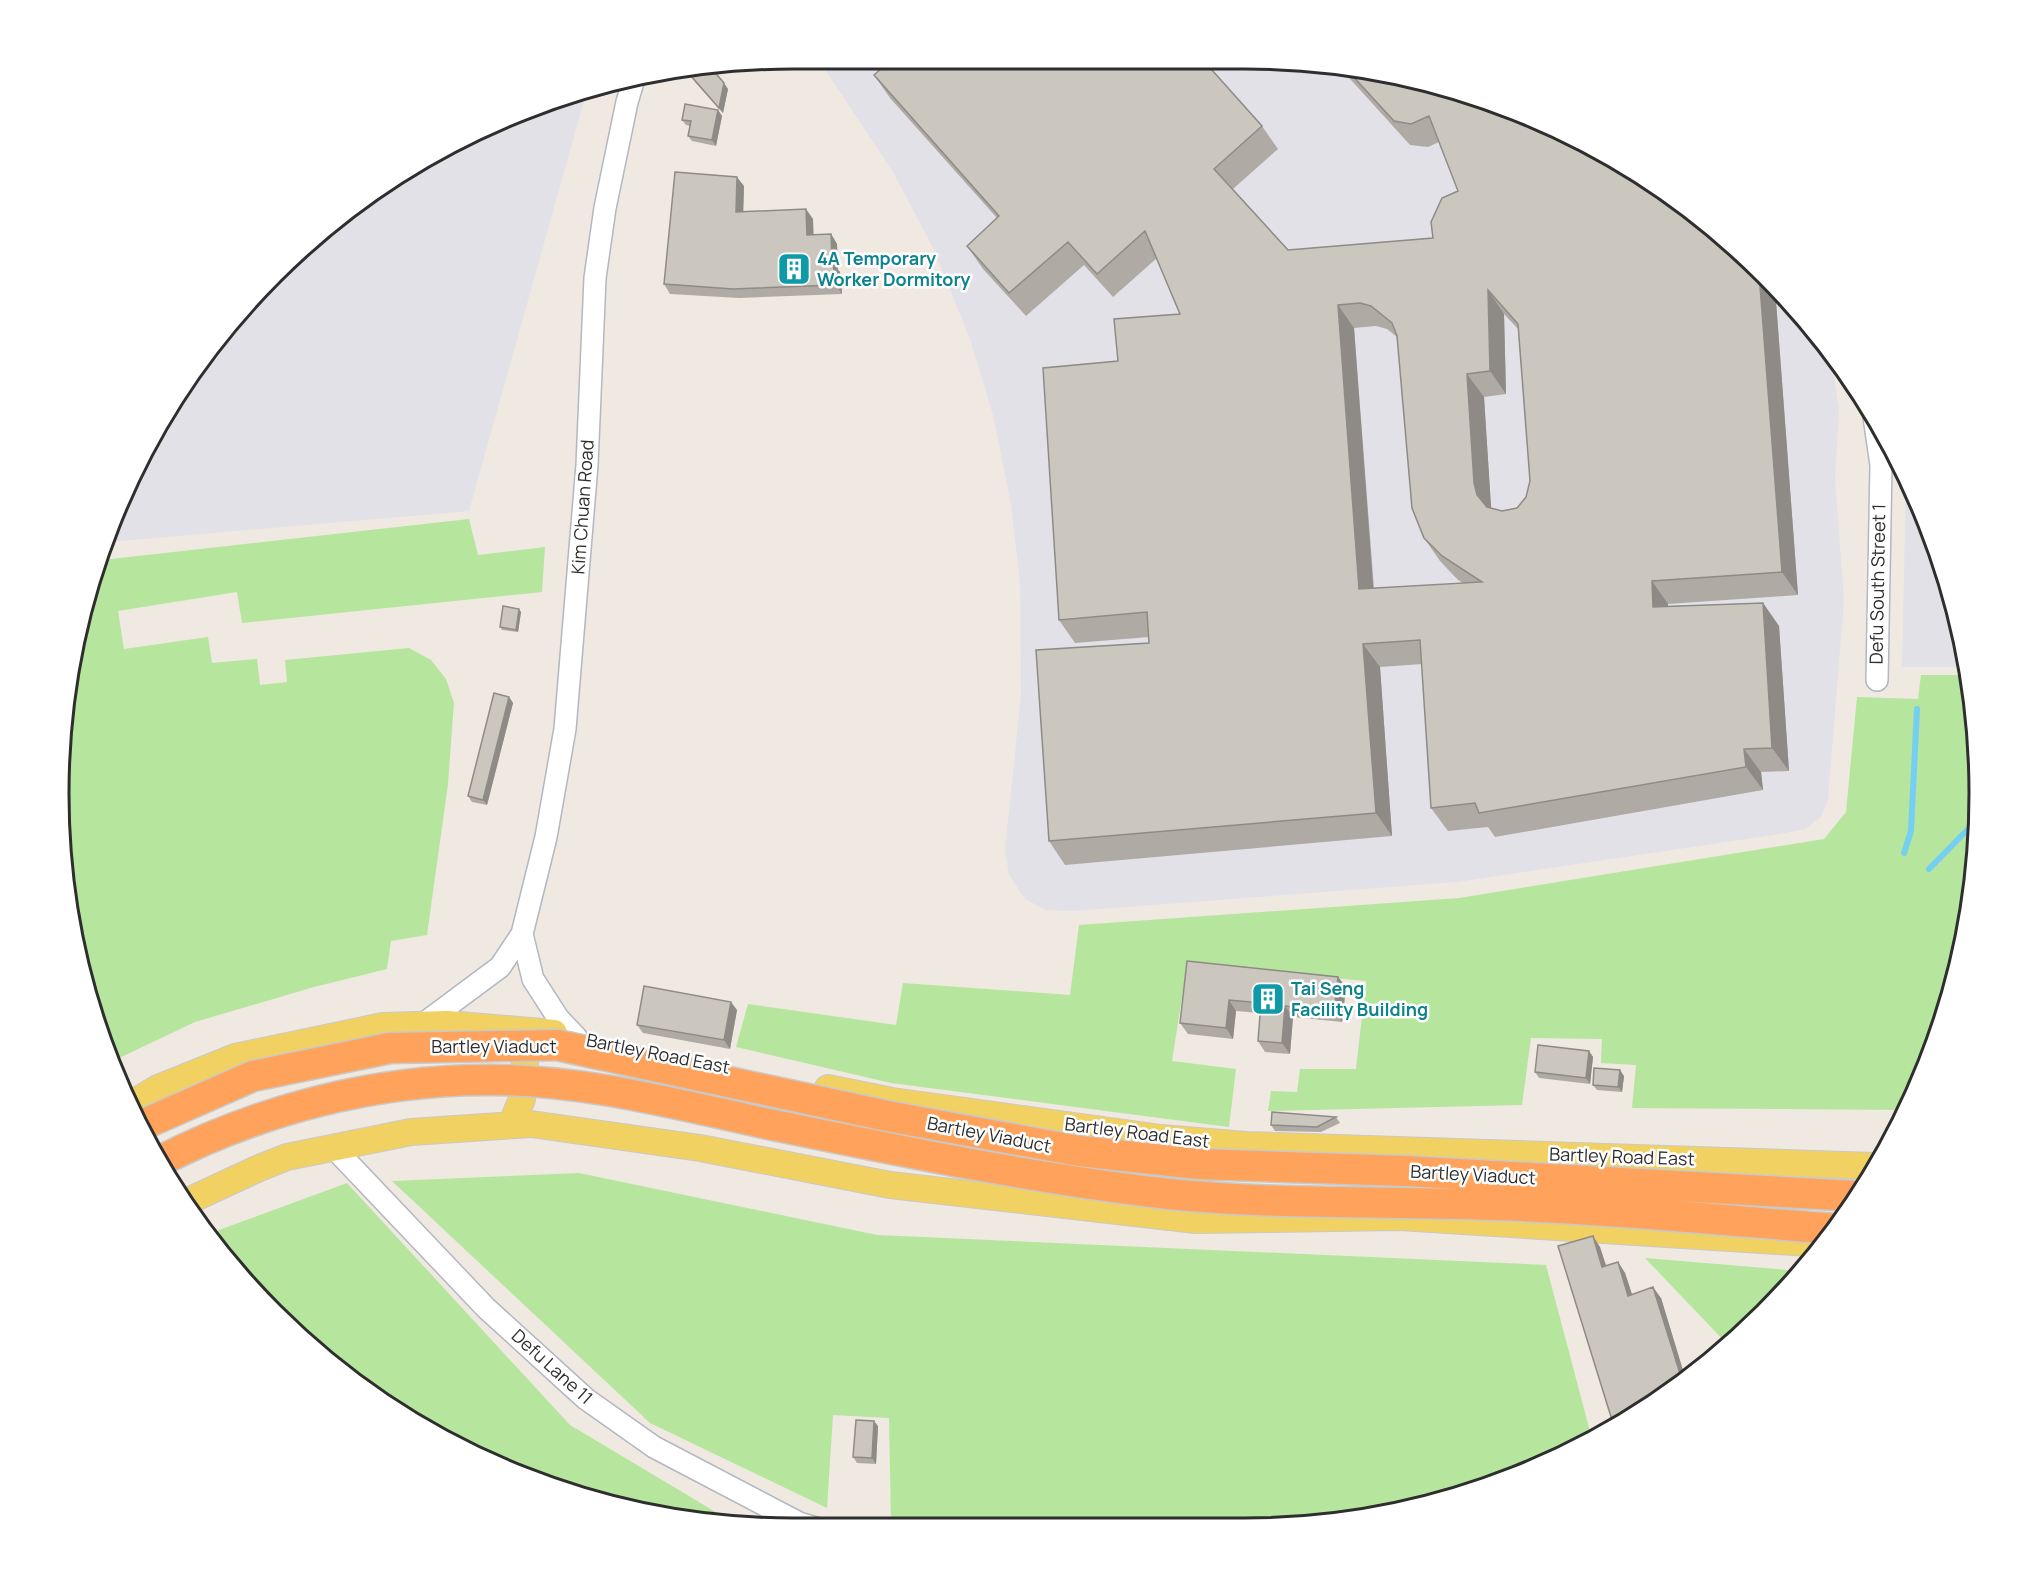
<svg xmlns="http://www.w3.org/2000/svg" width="2038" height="1587" font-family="Manrope,sans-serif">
<rect width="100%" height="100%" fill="#efe9e1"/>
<path fill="#e3e1e8" d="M 818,59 L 1292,60 L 1480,97 L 1692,211 L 1797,309 L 1831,356 L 1839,410 L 1835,479 L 1844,600 L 1828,800 L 1821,817 L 1805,829 L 1786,833 L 1457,882 L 1073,911 L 1046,910 L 1025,899 L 1009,875 L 1005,850 L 1021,694 L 1020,582 L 1011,504 L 993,415 L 970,339 L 933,248 L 893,172 Z
M 587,90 L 469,511 L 109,542 L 157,426 L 274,274 L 426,157 Z
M 1906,481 L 1940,557 L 1966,667 L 1902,667 Z"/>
<path fill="#b6e59e" d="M 469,519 L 478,555 L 545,547 L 542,592 L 242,623 L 237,592 L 118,611 L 124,649 L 208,637 L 212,663 L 257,659 L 260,685 L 287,682 L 285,660 L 409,648 L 431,660 L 446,679 L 454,703 L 451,743 L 448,784 L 427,935 L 391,941 L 387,969 L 314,987 L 195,1022 L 115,1060 L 84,984 L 59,794 L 83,604 L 101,562 L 111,559 Z
M 1921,675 L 1968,675 L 1973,697 L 1978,841 L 1955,983 L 1907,1110 L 1632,1108 L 1636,1065 L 1601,1063 L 1602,1039 L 1531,1038 L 1522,1105 L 1268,1111 L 1271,1091 L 1297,1092 L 1300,1069 L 1356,1069 L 1366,981 L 1187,965 L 1172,1061 L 1236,1069 L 1229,1127 L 891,1083 L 736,1047 L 748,1004 L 896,1025 L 903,983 L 1070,995 L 1079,925 L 1459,898 L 1824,839 L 1846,812 L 1857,697 L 1918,699 Z
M 579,1173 L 877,1235 L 1546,1265 L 1592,1439 L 1481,1489 L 1327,1520 L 1246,1527 L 949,1528 L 891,1523 L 889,1418 L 833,1415 L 827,1508 L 650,1423 L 392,1181 Z
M 347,1183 L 570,1425 L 734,1523 L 650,1514 L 513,1473 L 385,1404 L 241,1278 L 211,1236 L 219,1230 Z
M 1645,1258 L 1800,1271 L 1729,1346 Z"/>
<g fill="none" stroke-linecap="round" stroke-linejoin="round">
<path stroke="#75cff0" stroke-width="6" d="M 1904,853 L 1911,831 L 1917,709
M 1929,869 L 1977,820"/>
<g stroke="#b4b7c1" stroke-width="24">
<path id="minor" d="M 1874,417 L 1881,465 L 1877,680
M 522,934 L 533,979 L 558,1018 L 576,1037
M 422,1025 L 500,967 L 522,934 L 546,837 L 565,729 L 587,465 L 595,278 L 605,208 L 627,102 L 634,79
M 333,1147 L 486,1308 L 586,1399 L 654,1447 L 799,1523 L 816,1528"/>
</g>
<g stroke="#c9c9c9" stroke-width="28">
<path id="major" d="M 828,1088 L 892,1101 L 1161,1138 L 1246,1145 L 1874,1166
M 133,1103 L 158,1088 L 235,1057 L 383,1026 L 447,1024 L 554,1033
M 511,1125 L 522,1099 L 525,1065 L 521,1031
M 186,1202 L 257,1169 L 287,1157 L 411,1132 L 531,1124 L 700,1148 L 890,1185 L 1196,1220 L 1400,1217 L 1825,1244"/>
</g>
<use href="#minor" stroke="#fff" stroke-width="21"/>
<use href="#major" stroke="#f2d163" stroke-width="26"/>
<g stroke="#c9c9c9" stroke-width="33" stroke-linecap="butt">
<path id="highway-bridge" d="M 142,1125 L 253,1076 L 390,1048 L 557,1045 L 887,1116 L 1079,1151 L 1199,1164 L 1405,1171 L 1855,1196
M 158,1162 C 259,1110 373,1080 487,1080 C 584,1079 679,1105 773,1125 C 905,1152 1036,1179 1169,1194 C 1277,1205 1386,1201 1494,1205 C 1608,1209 1721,1220 1835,1229"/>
</g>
<use href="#highway-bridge" stroke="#ffa35c" stroke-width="30"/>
</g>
<path fill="#afaba4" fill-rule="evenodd" d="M 1342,70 L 1480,97 L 1692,211 L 1775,288 L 1798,595 L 1668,604 L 1668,606 L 1763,603 L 1779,626 L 1789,771 L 1761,772 L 1763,790 L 1495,837 L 1488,827 L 1448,831 L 1431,808 L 1422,664 L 1380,667 L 1392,836 L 1065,865 L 1049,841 L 1149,643 L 1149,637 L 1075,643 L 1059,620 L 1118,361 L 1180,314 L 1157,258 L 1113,297 L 1084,265 L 1026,316 L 983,269 L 967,246 L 997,218 L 890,98 L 874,75 L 1262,126 L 1278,149 L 1233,189 L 1288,250 L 1433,238 L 1458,191 L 1439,142 L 1428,147 L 1410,145 ZM 1504,314 L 1518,329 L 1530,481 L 1526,497 L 1517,508 L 1502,511 L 1491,508 L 1484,397 L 1506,394 ZM 1376,326 L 1387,329 L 1397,337 L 1424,538 L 1440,561 L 1458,580 L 1463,583 L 1374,588 L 1354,328 Z
M 691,76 L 728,89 L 723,113 L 695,82 Z
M 718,110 L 722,116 L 716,146 L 692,141 L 688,136 L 690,126 L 686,125 L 682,120 Z
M 744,186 L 743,211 L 813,219 L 813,235 L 831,234 L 837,244 L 838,270 L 840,272 L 842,294 L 739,298 L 670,294 L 664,284 Z
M 521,612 L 518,632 L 502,630 L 500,627 Z
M 509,697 L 513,703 L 487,805 L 472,802 L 468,796 Z
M 1187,961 L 1338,977 L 1346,987 L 1342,1022 L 1293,1017 L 1290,1054 L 1265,1052 L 1258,1041 L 1260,1013 L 1236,1011 L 1233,1039 L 1188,1034 L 1180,1023 Z
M 737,1010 L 730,1049 L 643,1033 L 637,1025 Z
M 1589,1051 L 1593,1057 L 1590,1084 L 1539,1078 L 1535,1072 Z
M 1624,1076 L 1622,1092 L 1597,1090 L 1593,1085 Z
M 1336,1117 L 1340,1123 L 1321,1132 L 1275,1131 L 1271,1125 Z
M 1600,1247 L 1606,1266 L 1618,1262 L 1625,1273 L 1632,1294 L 1661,1298 L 1685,1377 L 1616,1427 L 1612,1420 Z
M 878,1426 L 876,1464 L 857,1463 L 853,1457 Z"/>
<path fill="#8e8b86" d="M 724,83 L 728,89 L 723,113 L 719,108 Z
M 718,110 L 722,116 L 716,146 L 712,140 Z
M 737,177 L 744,186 L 743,221 L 736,212 Z
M 806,209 L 813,219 L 814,245 L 807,235 Z
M 831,234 L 837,244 L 838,270 L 840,272 L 842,294 L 836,285 L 832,263 Z
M 1759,273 L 1775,288 L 1798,595 L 1782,572 Z
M 1488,290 L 1504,314 L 1506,394 L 1490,371 Z
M 1338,305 L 1354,328 L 1375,612 L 1359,589 Z
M 1467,374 L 1484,397 L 1491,506 L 1493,518 L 1477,495 L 1474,483 Z
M 1652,581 L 1668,604 L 1669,630 L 1653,607 Z
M 1763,603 L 1779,626 L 1789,771 L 1772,748 Z
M 519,609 L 521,612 L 518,632 L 516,630 Z
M 1363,644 L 1380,667 L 1392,836 L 1376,813 Z
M 509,697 L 513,703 L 487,805 L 483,800 Z
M 1744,749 L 1761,772 L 1763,790 L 1746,767 Z
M 1338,977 L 1346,987 L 1342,1022 L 1334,1011 Z
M 1229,1000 L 1236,1011 L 1233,1039 L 1226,1028 Z
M 731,1002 L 737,1010 L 730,1049 L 724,1040 Z
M 1285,1006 L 1293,1017 L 1290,1054 L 1282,1043 Z
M 1589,1051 L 1593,1057 L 1590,1084 L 1586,1078 Z
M 1620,1070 L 1624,1076 L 1622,1092 L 1618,1087 Z
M 1593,1236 L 1600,1247 L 1610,1278 L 1602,1267 Z
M 1618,1262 L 1625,1273 L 1636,1307 L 1628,1296 Z
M 1653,1287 L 1661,1298 L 1685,1377 L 1682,1380 Z
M 874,1421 L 878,1426 L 876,1464 L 872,1458 Z"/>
<path fill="#cbc7bf" stroke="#8e8b86" stroke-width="1.5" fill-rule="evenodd" d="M 892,59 L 1203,60 L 1262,126 L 1214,169 L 1288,250 L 1433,238 L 1431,222 L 1442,198 L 1458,191 L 1429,116 L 1411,124 L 1394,121 L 1348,71 L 1480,97 L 1612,157 L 1692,211 L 1759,273 L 1782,572 L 1652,581 L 1653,607 L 1763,603 L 1772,748 L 1744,749 L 1746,767 L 1479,813 L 1475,803 L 1431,808 L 1420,640 L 1363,644 L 1376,813 L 1049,841 L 1036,650 L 1149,643 L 1147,612 L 1059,620 L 1043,368 L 1118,361 L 1114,319 L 1180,314 L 1145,231 L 1097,274 L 1068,242 L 1009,293 L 967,246 L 999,216 L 874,75 ZM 1488,290 L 1518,324 L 1530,481 L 1526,497 L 1517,508 L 1502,511 L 1487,507 L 1477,495 L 1474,483 L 1467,374 L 1490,371 ZM 1360,303 L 1371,306 L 1392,323 L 1397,336 L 1412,508 L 1424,538 L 1442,556 L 1482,582 L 1359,589 L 1338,305 Z
M 712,69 L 724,83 L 719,108 L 691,76 L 696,71 Z
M 685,104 L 718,110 L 712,140 L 688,136 L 691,121 L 682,120 Z
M 675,172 L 737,177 L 736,212 L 806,209 L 807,235 L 831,234 L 832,263 L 833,263 L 836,285 L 733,289 L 664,284 Z
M 503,606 L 519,609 L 516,630 L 500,627 Z
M 494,693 L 509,697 L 483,800 L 468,796 Z
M 1187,961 L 1338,977 L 1334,1011 L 1285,1006 L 1282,1043 L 1258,1041 L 1261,1003 L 1229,1000 L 1226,1028 L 1180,1023 Z
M 644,986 L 731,1002 L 724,1040 L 637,1025 Z
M 1538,1045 L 1589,1051 L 1586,1078 L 1535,1072 Z
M 1594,1068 L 1620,1070 L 1618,1087 L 1593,1085 Z
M 1272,1112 L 1336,1117 L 1317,1127 L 1271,1125 Z
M 1593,1236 L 1602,1267 L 1618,1262 L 1628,1296 L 1653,1287 L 1682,1380 L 1636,1413 L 1612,1420 L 1558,1246 Z
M 856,1420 L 874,1421 L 872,1458 L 853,1457 Z"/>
<defs>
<g id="building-square" transform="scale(1.725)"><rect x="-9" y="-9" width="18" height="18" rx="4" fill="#0f9aa8" stroke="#fff"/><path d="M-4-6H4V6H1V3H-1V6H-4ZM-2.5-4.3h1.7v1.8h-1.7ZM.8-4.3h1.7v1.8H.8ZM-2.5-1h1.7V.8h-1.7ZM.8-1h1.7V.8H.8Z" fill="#fff"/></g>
</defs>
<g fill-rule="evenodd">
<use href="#building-square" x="794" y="269"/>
<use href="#building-square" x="1268" y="999"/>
</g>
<g text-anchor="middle" stroke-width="5" stroke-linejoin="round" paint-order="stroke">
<g font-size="18" font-weight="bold" fill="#0d838f" stroke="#fff" text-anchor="start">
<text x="817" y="265">4A Temporary<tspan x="817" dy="21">Worker Dormitory</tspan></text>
<text x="1291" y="995">Tai Seng<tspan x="1291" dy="21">Facility Building</tspan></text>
</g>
<g font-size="18" fill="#2e2e2e" stroke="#fff">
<text transform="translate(583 507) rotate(-86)" y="6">Kim Chuan Road</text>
<text transform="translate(1878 584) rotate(-89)" y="6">Defu South Street 1</text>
<text x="494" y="1053">Bartley Viaduct</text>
<text transform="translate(658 1054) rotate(11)" y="6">Bartley Road East</text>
<text transform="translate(1137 1133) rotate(7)" y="6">Bartley Road East</text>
<text transform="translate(989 1135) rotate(11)" y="6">Bartley Viaduct</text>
<text transform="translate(1622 1157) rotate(2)" y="6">Bartley Road East</text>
<text transform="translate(1473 1175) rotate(3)" y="6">Bartley Viaduct</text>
<text transform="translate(552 1367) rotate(42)" y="6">Defu Lane 11</text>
</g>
</g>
<path d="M0 0H2038V1587H0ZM793 69H1245A724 724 0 0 1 1969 793V794A724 724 0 0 1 1245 1518H793A724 724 0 0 1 69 794V793A724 724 0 0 1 793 69Z" fill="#fff" fill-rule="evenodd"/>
<path fill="none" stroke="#2e2e2e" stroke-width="3" d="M793 69H1245A724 724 0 0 1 1969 793V794A724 724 0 0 1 1245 1518H793A724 724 0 0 1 69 794V793A724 724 0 0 1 793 69Z"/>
</svg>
